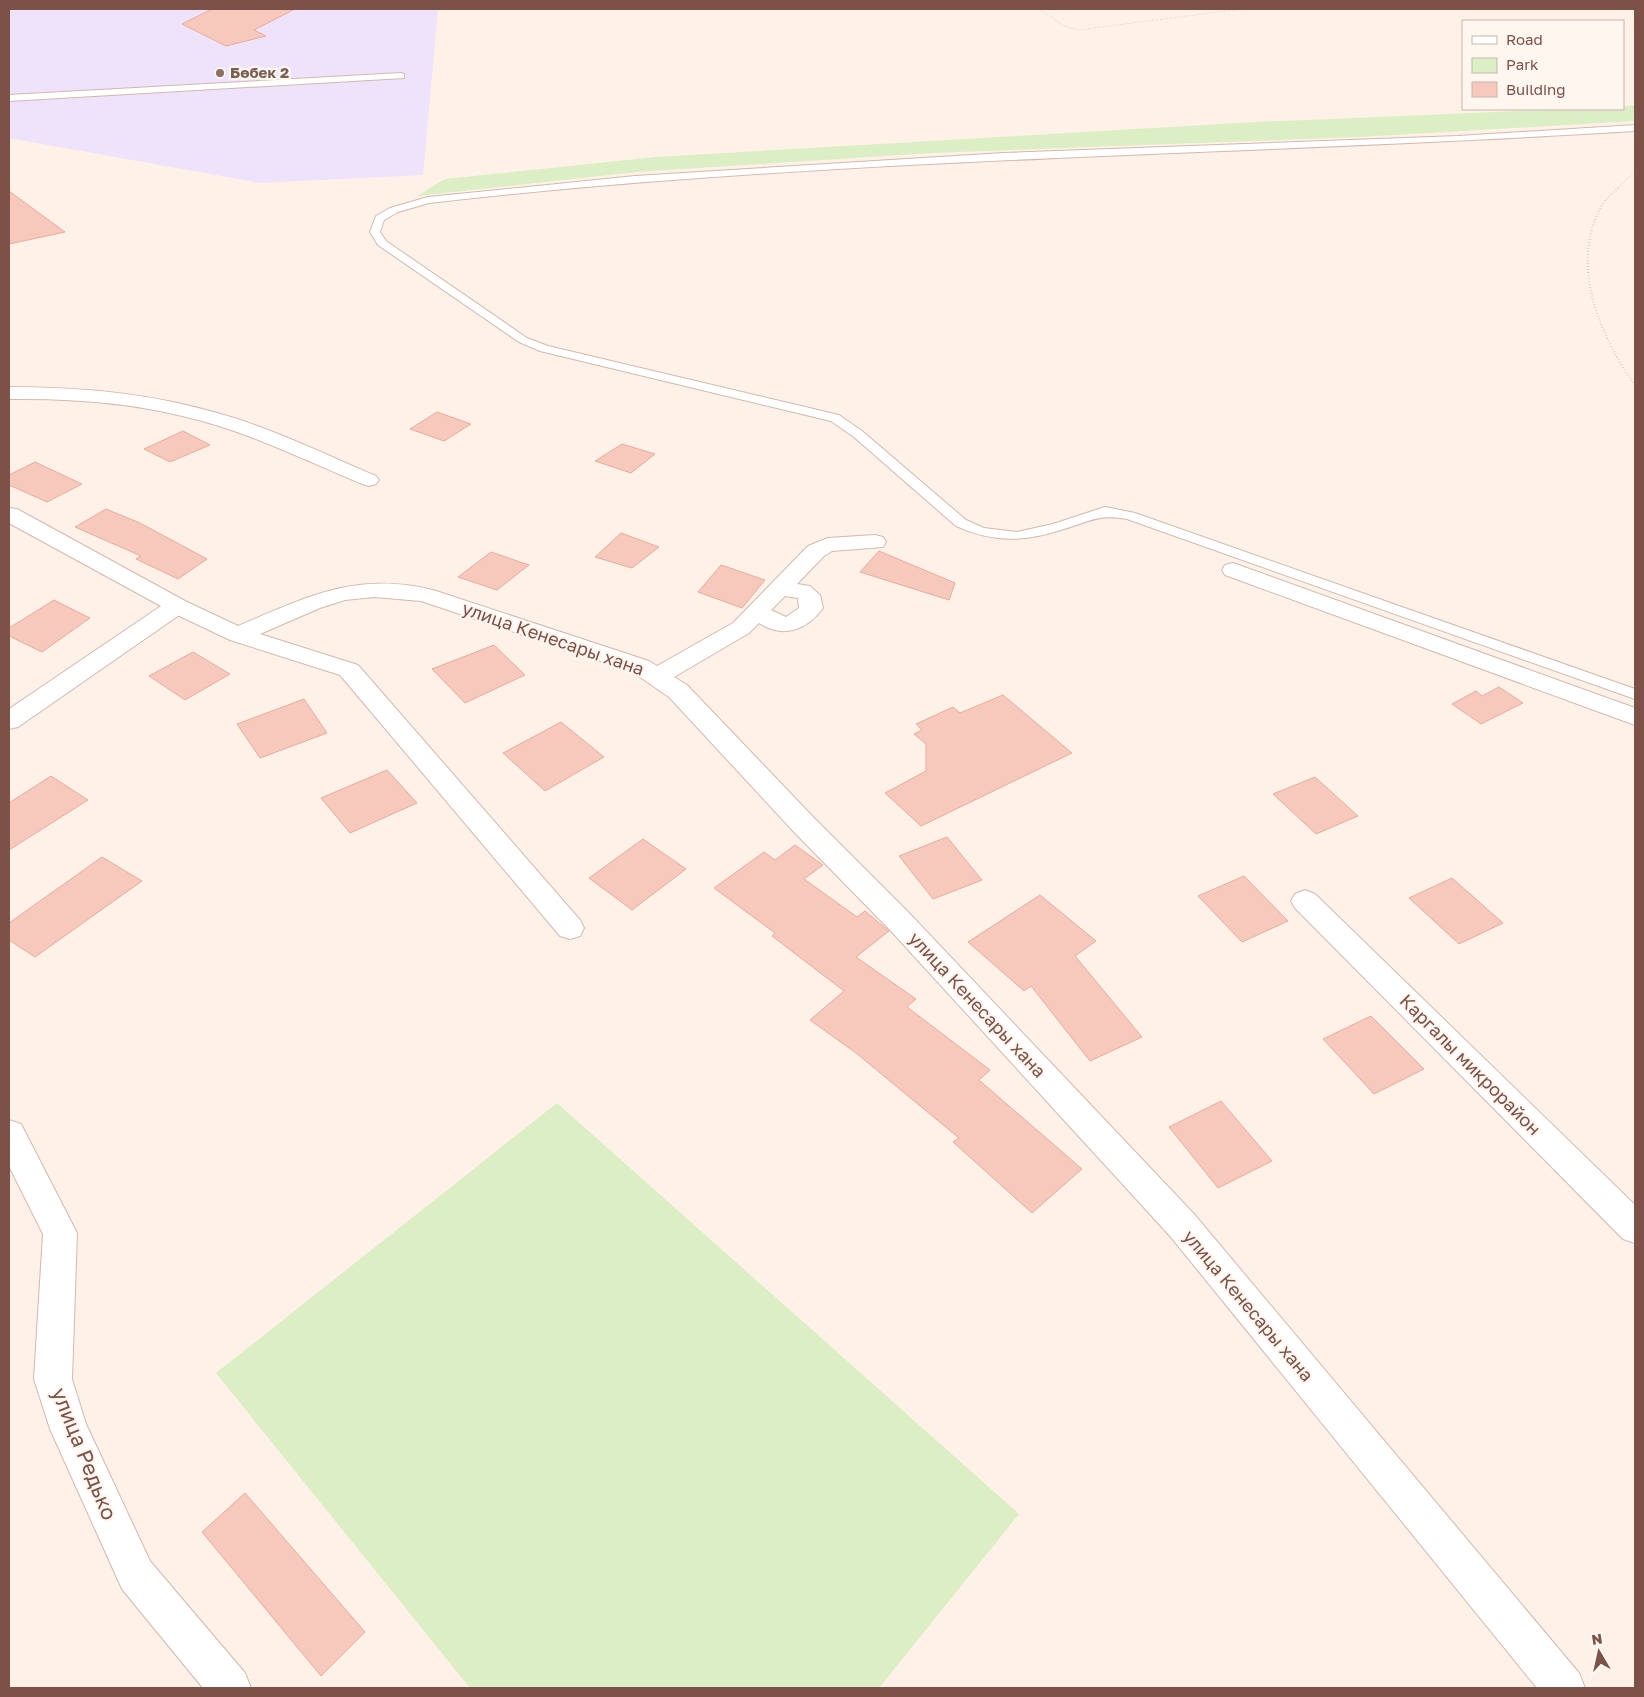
<svg xmlns="http://www.w3.org/2000/svg" width="1644" height="1697" font-family="'Golos Text',sans-serif">
<rect width="100%" height="100%" fill="#fef1e7"/>
<path fill="#eee3fb" d="M 9,9 L 438,9 L 423,175 L 260,183 L 9,138 Z"/>
<path fill="#dceec3" d="M 1635,105 L 1635,121 L 1359,137 L 932,153 L 637,172 L 417,196 L 445,179 L 656,157 L 1256,122 L 1570,109 L 1623,109 L 1623,106 Z
M 557,1103 L 1019,1514 L 879,1688 L 470,1688 L 216,1373 Z"/>
<path fill="#f6c9bc" stroke="#eaab9b" d="M 212,9 L 295,9 L 254,30 L 266,36 L 226,46 L 182,24 Z
M 9,191 L 65,232 L 9,244 Z
M 437,412 L 471,424 L 444,441 L 410,429 Z
M 183,431 L 210,445 L 170,462 L 144,449 Z
M 622,444 L 655,454 L 631,473 L 595,461 Z
M 35,462 L 82,484 L 47,502 L 9,485 L 9,475 Z
M 106,509 L 140,523 L 207,559 L 178,579 L 136,559 L 141,556 L 75,527 Z
M 621,533 L 659,547 L 632,568 L 595,557 Z
M 879,551 L 955,583 L 949,600 L 860,572 Z
M 491,552 L 529,565 L 497,590 L 458,577 Z
M 721,565 L 765,580 L 742,608 L 698,592 Z
M 54,600 L 90,618 L 42,652 L 9,636 L 9,628 Z
M 494,645 L 525,675 L 465,703 L 432,669 Z
M 193,652 L 230,674 L 185,700 L 149,676 Z
M 1499,687 L 1523,703 L 1481,724 L 1452,704 L 1476,691 L 1482,696 Z
M 1003,695 L 1072,753 L 921,826 L 885,793 L 926,771 L 926,744 L 914,734 L 922,730 L 916,724 L 953,707 L 960,713 Z
M 304,699 L 327,733 L 260,758 L 237,724 Z
M 561,722 L 604,757 L 545,791 L 503,753 Z
M 387,770 L 417,803 L 350,833 L 321,798 Z
M 51,776 L 88,800 L 9,850 L 9,803 Z
M 1315,777 L 1358,816 L 1316,834 L 1273,794 Z
M 947,837 L 982,880 L 933,899 L 899,856 Z
M 643,839 L 686,869 L 632,910 L 589,878 Z
M 795,845 L 823,865 L 804,879 L 857,917 L 865,911 L 889,931 L 856,957 L 916,999 L 907,1007 L 990,1070 L 979,1080 L 1082,1169 L 1032,1213 L 953,1142 L 959,1138 L 856,1053 L 810,1020 L 844,991 L 772,936 L 775,933 L 714,888 L 764,852 L 775,860 Z
M 102,857 L 142,881 L 35,957 L 9,940 L 9,923 Z
M 1244,876 L 1288,921 L 1242,942 L 1198,896 Z
M 1452,878 L 1503,923 L 1459,944 L 1409,898 Z
M 1040,895 L 1096,941 L 1075,956 L 1142,1037 L 1090,1061 L 1031,986 L 1024,991 L 968,942 Z
M 1371,1016 L 1424,1069 L 1374,1094 L 1323,1039 Z
M 1221,1101 L 1272,1161 L 1218,1188 L 1169,1127 Z
M 245,1493 L 365,1632 L 321,1676 L 202,1532 Z"/>
<g fill="none" stroke-linecap="round" stroke-linejoin="round">
<g stroke="#d4b8ae" stroke-width="2">
<path id="service" d="M 401,73 L 404,74 L 404,78 L 9,101 L 9,95 Z
M 1635,125 L 1635,131 C 1233,156 829,157 429,203 L 398,212 L 384,220 L 380,232 L 386,241 L 527,338 L 548,346 L 839,415 L 862,431 L 966,520 L 984,528 L 1017,532 L 1053,524 L 1105,507 L 1135,513 L 1635,689 L 1635,699 L 1127,519 C 1098,514 1091,521 1064,529 C 1025,542 994,543 956,526 L 854,437 L 831,421 L 540,351 L 519,342 L 378,245 L 370,232 L 376,216 L 390,208 L 428,197 L 635,176 L 1004,153 L 1458,136 Z"/>
</g>
<g stroke="#d4b8ae" stroke-width="2">
<path id="minor" d="M 9,387 C 79,387 149,393 217,413 C 272,428 324,454 376,476 L 379,480 L 376,484 L 369,486 L 362,484 C 309,462 257,436 202,421 C 139,403 74,398 9,399 Z
M 875,535 L 883,537 L 886,542 L 883,547 L 832,551 L 824,556 L 797,584 L 810,586 L 820,595 L 823,608 C 807,630 783,639 759,623 L 749,633 L 674,677 L 687,685 L 815,819 L 911,915 L 1194,1214 L 1579,1673 L 1585,1688 L 1537,1688 L 1170,1236 L 891,931 L 795,833 L 669,697 L 631,671 L 421,601 L 374,597 L 345,600 L 320,608 L 260,634 L 358,665 L 580,920 L 584,928 L 580,936 L 570,939 L 560,936 L 340,675 L 230,640 L 169,611 L 165,606 L 169,601 L 177,599 L 185,601 L 238,626 C 307,597 356,571 433,590 L 649,661 L 657,666 L 733,623 L 808,546 L 828,538 ZM 785,596 L 798,598 L 799,608 L 786,617 L 771,610 Z
M 1233,563 L 1635,708 L 1635,725 L 1225,575 L 1222,570 L 1225,565 Z
M 1305,890 L 1315,894 L 1635,1205 L 1635,1243 L 1623,1239 L 1295,908 L 1291,901 L 1295,894 Z"/>
</g>
<g stroke="#d4b8ae" stroke-width="2">
<path id="tertiary" d="M 9,508 L 17,509 L 185,601 L 189,606 L 185,611 L 18,727 L 9,729 L 9,709 L 161,606 L 9,523 Z
M 9,1120 L 21,1124 L 77,1233 L 72,1379 L 86,1424 L 150,1561 L 245,1673 L 251,1688 L 203,1688 L 122,1589 L 50,1429 L 34,1379 L 43,1234 L 9,1166 Z"/>
</g>
<path stroke="#dcab9e" stroke-width="1" stroke-dasharray="0.5 2" stroke-linecap="butt" d="M 1039,9 L 1064,26 L 1078,30 L 1241,9
M 1617,189 L 1635,171"/>
<path stroke="#dcab9e" stroke-width="2" stroke-dasharray="0.5 2.5" stroke-linecap="butt" d="M 1618,188 C 1613,193 1605,199 1602,205 C 1569,264 1599,335 1635,385"/>
<use href="#service" fill="#fff" fill-rule="evenodd"/>
<use href="#minor" fill="#fff" fill-rule="evenodd"/>
<use href="#tertiary" fill="#fff" fill-rule="evenodd"/>
</g>
<circle fill="#8d6e63" stroke="#fff6ef" stroke-width="2" cx="220" cy="73" r="5"/>
<g text-anchor="middle" stroke-width="4.5" stroke-linejoin="round" paint-order="stroke">
<g font-size="15" font-weight="bold" fill="#785e54" stroke="#fff6ef" text-anchor="start">
<text x="230" y="78">Бөбек 2</text>
</g>
<g font-size="18" fill="#7b5148" stroke="#fff6ef">
<text transform="translate(553 639) rotate(19)" y="6">улица Кенесары хана</text>
<text transform="translate(977 1005) rotate(47)" y="6">улица Кенесары хана</text>
<text transform="translate(1470 1065) rotate(45)" y="6">Каргалы микрорайон</text>
<text transform="translate(1248 1306) rotate(50)" y="6">улица Кенесары хана</text>
</g>
<g font-size="21" fill="#7b5148" stroke="#fff6ef">
<text transform="translate(84 1454) rotate(68)" y="7">улица Редько</text>
</g>
</g>
<rect width="1644" height="1697" fill="none" stroke="#7b5148" stroke-width="20"/>
<rect x="1462" y="20" width="162" height="90" fill="#fff6ef" stroke="#cab4ac"/>
<rect x="1472" y="36" width="25" height="8" fill="#ffffff" stroke="#cab4ac"/>
<text x="1506" y="45" font-size="15" fill="#7b5148">Road</text>
<rect x="1472" y="58" width="25" height="15" fill="#dceec3" stroke="#cab4ac"/>
<text x="1506" y="70" font-size="15" fill="#7b5148">Park</text>
<rect x="1472" y="82" width="25" height="15" fill="#f6c9bc" stroke="#cab4ac"/>
<text x="1506" y="95" font-size="15" fill="#7b5148">Building</text>
<g transform="translate(1599 1652) rotate(351)" stroke="#fff6ef" stroke-width="4" paint-order="stroke">
<path d="M0-4L9 19L0 12L-9 19Z" fill="#7b5148"/>
<text y="-8" font-size="14" font-weight="bold" text-anchor="middle" fill="#7b5148">N</text>
</g>
</svg>
